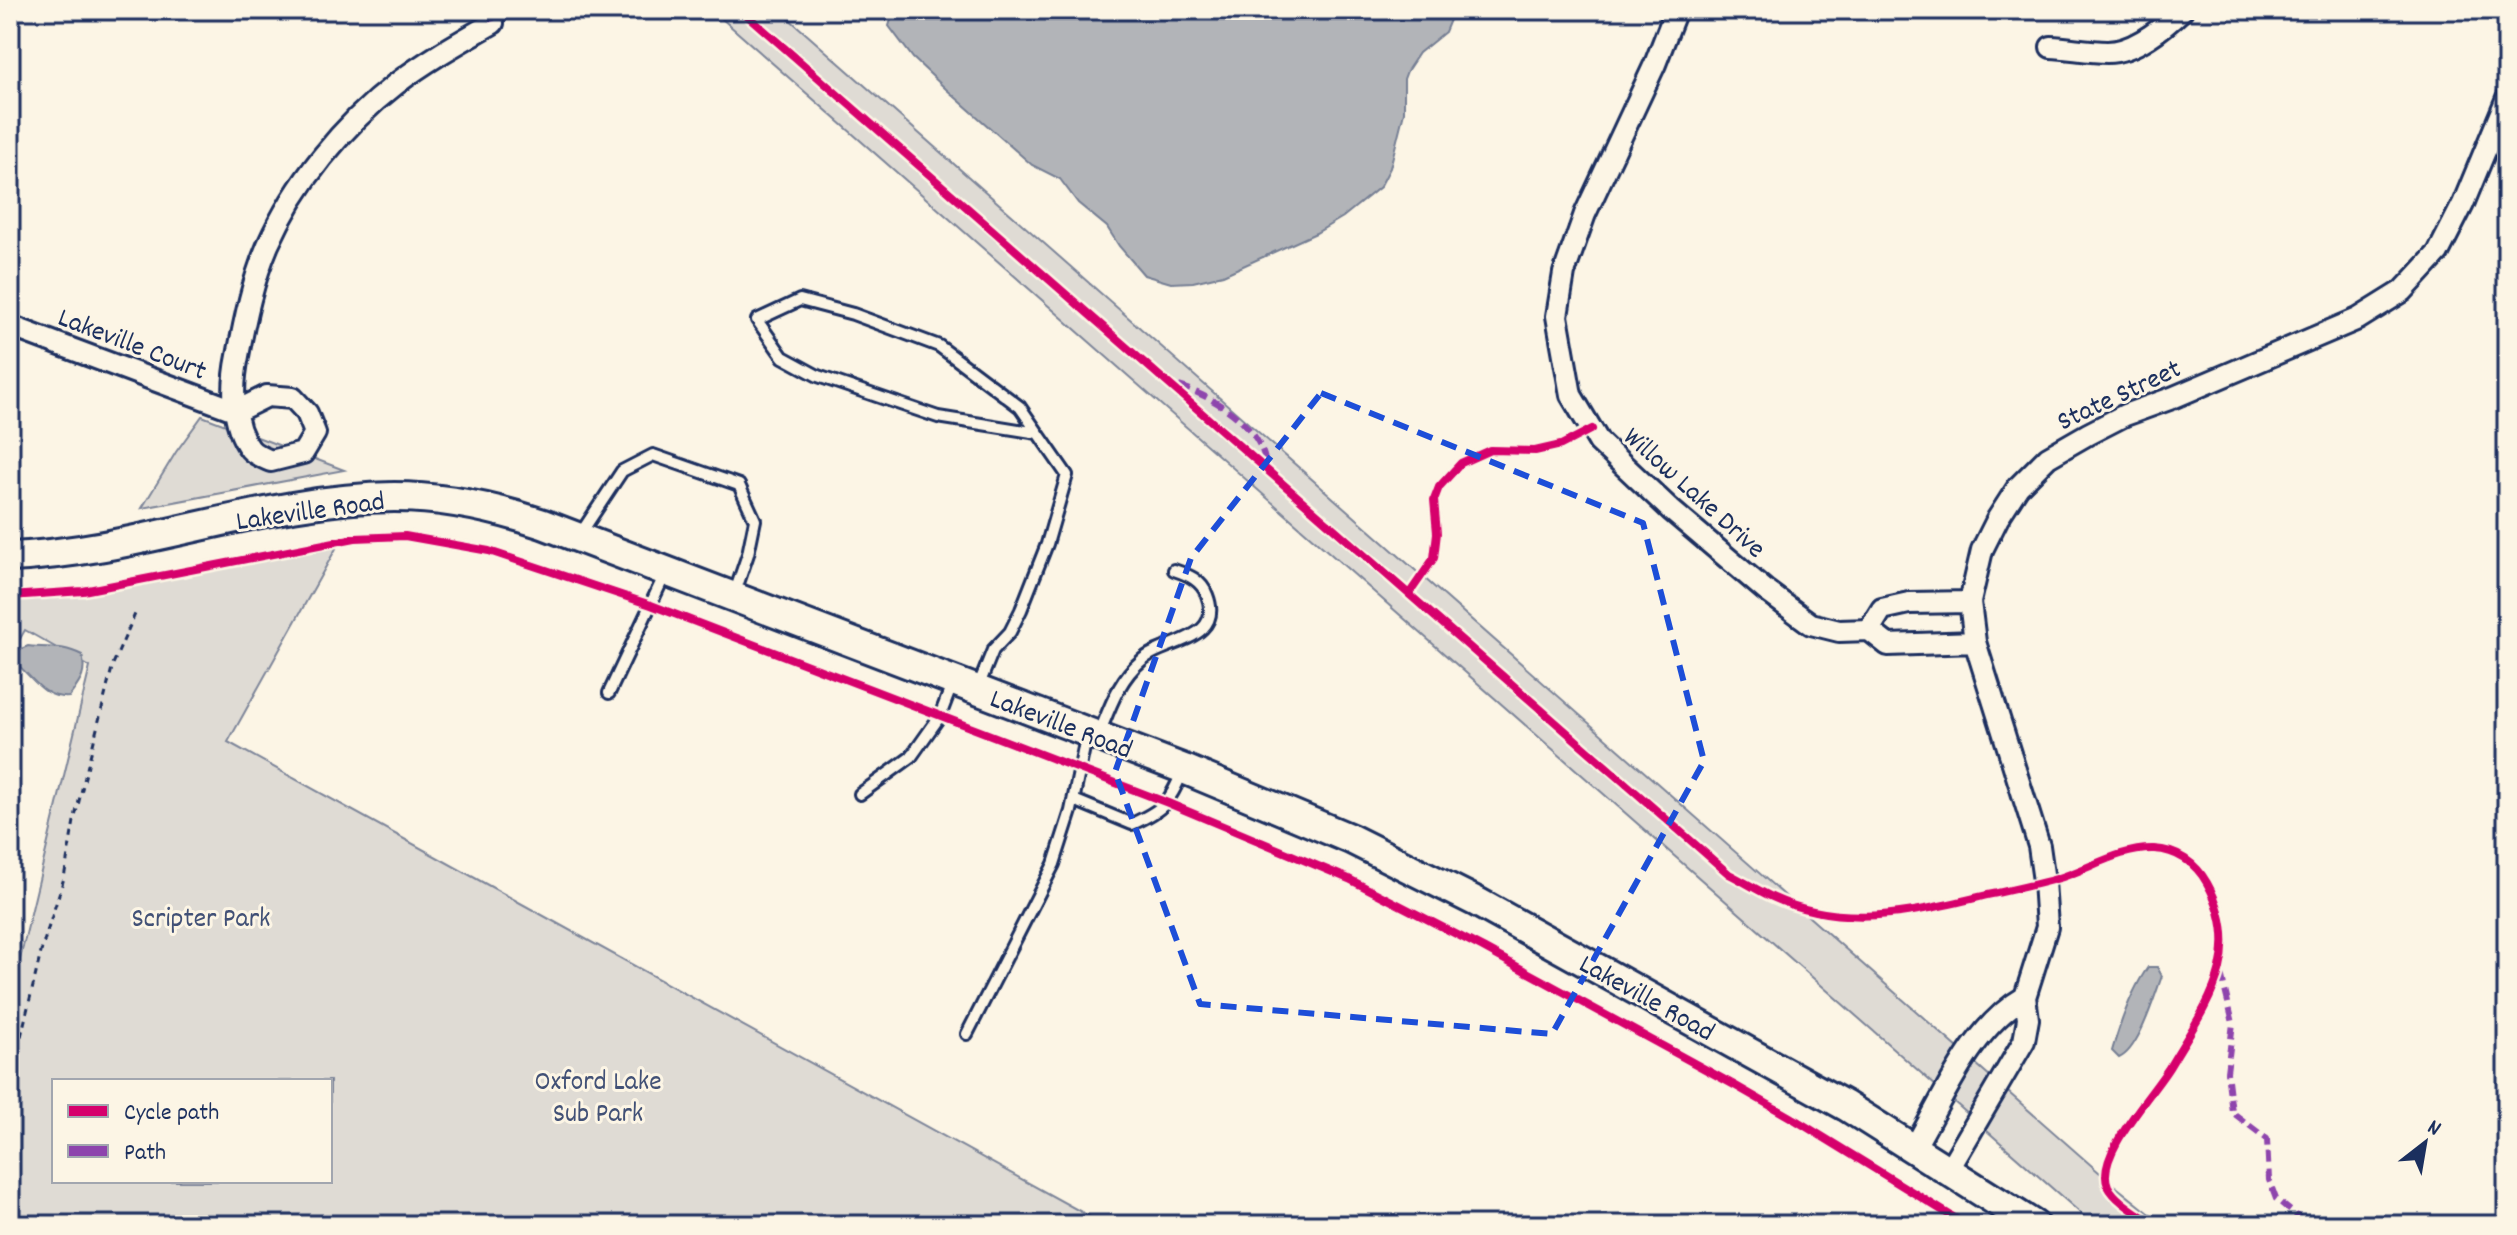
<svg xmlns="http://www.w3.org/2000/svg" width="2517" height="1235" font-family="Dekko,sans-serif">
<rect width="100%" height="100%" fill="#fcf5e5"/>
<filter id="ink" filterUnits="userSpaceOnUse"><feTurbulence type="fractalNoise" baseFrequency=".0125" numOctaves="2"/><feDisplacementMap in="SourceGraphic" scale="16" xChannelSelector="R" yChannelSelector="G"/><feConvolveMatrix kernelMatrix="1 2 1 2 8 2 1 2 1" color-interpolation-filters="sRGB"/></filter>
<g filter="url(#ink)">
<path fill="#dfdbd4" stroke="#7d8599" stroke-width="2" fill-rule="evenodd" d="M 712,10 L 779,10 L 2109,1181 L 2164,1225 L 2082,1225 L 2086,1218 Z
M 202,416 L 344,470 L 142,508 L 176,452 Z
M 339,543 L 228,742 L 1105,1225 L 10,1225 L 10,1001 L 90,667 L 25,630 L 10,656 L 10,601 L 83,596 ZM 54,1081 L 330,1081 L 330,1181 L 54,1181 Z"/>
<path fill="#b2b4b8" stroke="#767f94" stroke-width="2" d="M 894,10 L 1454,10 L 1445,32 L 1419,53 L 1407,71 L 1404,79 L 1404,112 L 1390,168 L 1380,187 L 1343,217 L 1316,233 L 1223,275 L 1193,282 L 1171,283 L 1144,275 L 1119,246 L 1107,227 L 1078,203 L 1060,179 L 1032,165 L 946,89 L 913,58 L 889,26 Z
M 28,646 C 51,649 60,644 82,655 C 87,675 80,682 69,697 C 44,699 34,679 17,664 L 16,651 Z
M 2148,967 L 2157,967 L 2162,976 C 2154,997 2139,1050 2119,1058 L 2112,1051 C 2120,1023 2131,991 2148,967 Z"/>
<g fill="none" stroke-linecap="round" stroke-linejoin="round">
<g stroke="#1b2f5e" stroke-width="16">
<path id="lane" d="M 579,536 L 622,471 L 653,455 L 739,485 L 755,520 L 748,554 L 734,595
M 978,687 L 993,650 L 1010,632 L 1021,610 L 1047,544 L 1067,475 L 1020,407 L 939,346 L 853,314 L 800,300 L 757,320 L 783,357 L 818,376 L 938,417 L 1038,433
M 609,693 L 666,572
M 1099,734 C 1110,707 1119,679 1142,660 C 1164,640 1225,641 1207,595 C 1201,580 1189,575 1174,570
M 860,794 L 911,757 L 940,716 L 953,682
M 1074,800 L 1132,824 C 1167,808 1168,803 1184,769
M 967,1034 L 1054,864 L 1071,811 L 1087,733"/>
</g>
<g stroke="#1b2f5e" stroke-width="26">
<path id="street" d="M 1676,10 L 1655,64 L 1585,214 L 1564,273 L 1557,316 L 1571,395 L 1599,442 L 1671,510 L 1765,590 L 1811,624 L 1839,631 L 1869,630 L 1888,645 L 1975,642
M 2051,47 C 2070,48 2089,52 2107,52 C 2135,52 2164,27 2182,10
M 10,326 L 237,411 L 267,396 L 293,398 L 307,413 L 315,433 L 303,453 L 271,461 C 264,458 255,455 250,449 C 231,424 232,385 238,356 C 245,318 253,280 268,245 C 295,184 343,125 396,84 C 426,61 460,42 493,23
M 1869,630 L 1882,609 L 1909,603 L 1970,602
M 1914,1148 C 1945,1096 1971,1028 2025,997
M 1949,1169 L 2024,1041 L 2028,1019 L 2025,997 L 2047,927 L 2044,881 L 2039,846 L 1975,642 L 1970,602 L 1982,550 L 1998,518 L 2018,487 L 2048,457 L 2088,434 L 2125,415 L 2172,398 L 2358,319 L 2403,291 L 2438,253 L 2463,204 L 2507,98"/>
</g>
<g stroke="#1b2f5e" stroke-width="34">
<path id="secondary" d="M 10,557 C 140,552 264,498 394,497 C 444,497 495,508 543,524 L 1184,769 L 1351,839 L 1477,902 L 1846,1106 L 2034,1225"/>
</g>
<path stroke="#1b2f5e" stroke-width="3" stroke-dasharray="6 6" stroke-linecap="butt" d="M 10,1083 L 42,948 L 64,878 L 74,821 L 113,664 L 135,614"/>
<use href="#lane" stroke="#fcf5e5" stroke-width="10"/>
<use href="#street" stroke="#fcf5e5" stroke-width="20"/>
<use href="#secondary" stroke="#fcf5e5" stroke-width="28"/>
<path stroke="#8e44ad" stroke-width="6" stroke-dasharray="12 6" stroke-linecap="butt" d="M 489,10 L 493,23
M 1179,386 C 1215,397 1265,428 1266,469
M 2221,974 L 2233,1023 L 2227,1072 L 2232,1112 L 2267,1139 L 2269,1180 L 2276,1199 L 2302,1220 L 2303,1225"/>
<g stroke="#fcf5e5" stroke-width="13">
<path id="cycleway" d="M 741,10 L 1729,874 C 1743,881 1757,890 1772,897 C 1841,929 1909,914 1979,897 C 2005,891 2031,886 2056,879 C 2088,870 2119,848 2154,849 C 2177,850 2196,863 2207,883 C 2247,955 2206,1005 2170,1066 C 2154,1093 2094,1156 2108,1186 C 2116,1202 2141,1215 2154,1225
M 1409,594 L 1434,558 L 1437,533 L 1434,500 L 1439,487 L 1461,463 L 1490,450 L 1535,451 L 1561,445 L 1592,429
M 10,596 L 83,591 L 355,538 L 405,536 L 489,551 L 651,605 L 1168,803 L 1349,879 L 1483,948 L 1736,1086 L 1797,1121 L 1966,1225"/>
</g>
<use href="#cycleway" stroke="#d6006c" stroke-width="8"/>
</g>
</g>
<path fill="none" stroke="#1d4ed8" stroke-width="6" stroke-dasharray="16 10" stroke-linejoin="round" d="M 1321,393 L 1643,523 L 1704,761 L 1552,1034 L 1200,1004 L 1115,772 L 1191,558 Z"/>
<g text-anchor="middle" stroke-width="6" stroke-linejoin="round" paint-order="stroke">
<g font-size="28" fill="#1b2f5e" stroke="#fcf5e5">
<text transform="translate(133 342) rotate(21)" y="10">Lakeville Court</text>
<text transform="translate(2118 393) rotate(-25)" y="10">State Street</text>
<text transform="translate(1696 491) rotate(42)" y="10">Willow Lake Drive</text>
<text transform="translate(310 509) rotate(-8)" y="10">Lakeville Road</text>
<text transform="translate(1062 722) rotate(21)" y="10">Lakeville Road</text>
<text transform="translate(1648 996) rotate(29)" y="10">Lakeville Road</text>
</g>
<g font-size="28" fill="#425176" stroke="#fcf5e5">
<text x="201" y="926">Scripter Park</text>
<text x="598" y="1089">Oxford Lake<tspan x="598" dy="32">Sub Park</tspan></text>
</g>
</g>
<rect width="2517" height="1235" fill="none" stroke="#fcf5e5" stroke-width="40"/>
<rect x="20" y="20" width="2477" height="1195" fill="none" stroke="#1b2f5e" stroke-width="3" filter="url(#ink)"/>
<rect x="52" y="1079" width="280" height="104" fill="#fcf5e5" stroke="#a2a6af" stroke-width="2"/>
<rect x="68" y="1105" width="40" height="12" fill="#d6006c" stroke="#a2a6af" stroke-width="2"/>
<text x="124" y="1119" font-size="24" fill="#1b2f5e">Cycle path</text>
<rect x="68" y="1145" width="40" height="12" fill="#8e44ad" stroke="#a2a6af" stroke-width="2"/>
<text x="124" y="1159" font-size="24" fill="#1b2f5e">Path</text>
<g transform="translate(2425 1143) rotate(31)" stroke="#fcf5e5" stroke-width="6" paint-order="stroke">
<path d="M0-6L14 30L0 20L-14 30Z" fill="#1b2f5e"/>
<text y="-12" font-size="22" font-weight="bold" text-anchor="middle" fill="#1b2f5e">N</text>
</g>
</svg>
